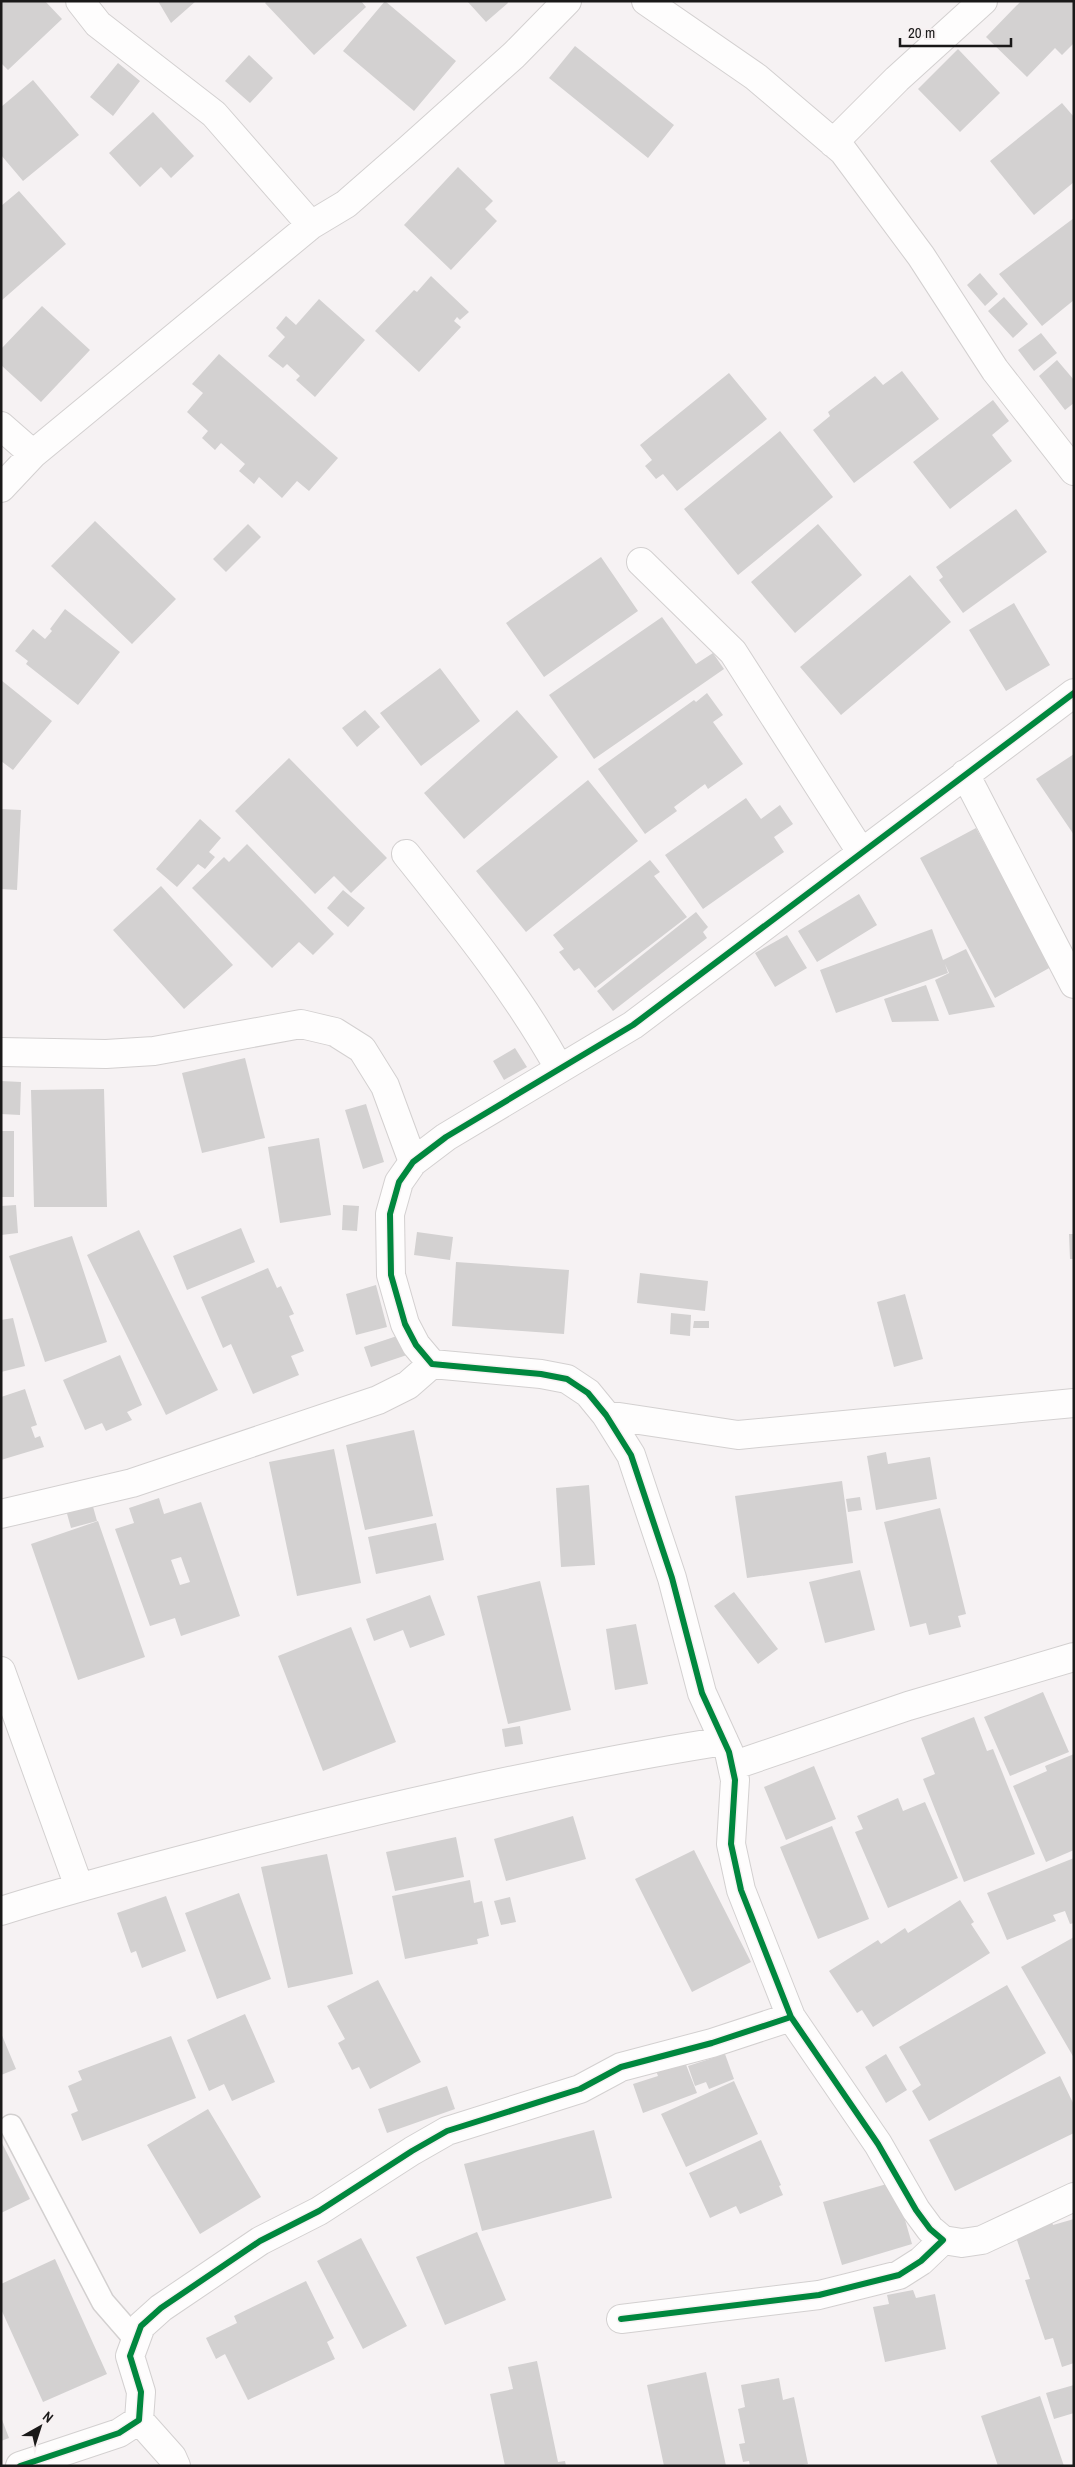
<svg xmlns="http://www.w3.org/2000/svg" width="1075" height="2467" font-family="'Archivo Narrow',sans-serif">
<rect width="100%" height="100%" fill="#f6f2f3"/>
<path fill="#d3d1d1" fill-rule="evenodd" d="M 1,1 L 45,1 L 62,19 L 8,70 L 1,63 Z
M 158,1 L 196,1 L 171,23 Z
M 267,1 L 361,1 L 366,7 L 314,55 L 265,3 Z
M 385,1 L 456,61 L 414,111 L 343,51 Z
M 467,1 L 507,1 L 508,3 L 486,22 Z
M 1021,1 L 1074,1 L 1074,43 L 1062,55 L 1055,48 L 1027,77 L 986,37 Z
M 575,46 L 674,125 L 648,158 L 549,78 Z
M 958,49 L 1000,93 L 960,132 L 918,89 Z
M 249,55 L 273,78 L 250,103 L 225,81 Z
M 118,63 L 140,81 L 113,116 L 90,97 Z
M 33,80 L 79,135 L 23,181 L 1,155 L 1,107 Z
M 1062,103 L 1074,117 L 1074,182 L 1034,215 L 990,161 Z
M 153,112 L 194,156 L 171,178 L 161,167 L 140,187 L 109,153 Z
M 458,167 L 493,201 L 485,209 L 497,221 L 451,270 L 404,225 Z
M 19,191 L 66,244 L 1,301 L 1,206 Z
M 1074,218 L 1074,300 L 1042,326 L 999,274 Z
M 980,273 L 998,294 L 985,306 L 967,285 Z
M 431,276 L 469,312 L 460,320 L 457,317 L 454,321 L 461,327 L 419,372 L 375,331 L 414,290 L 417,292 Z
M 1004,297 L 1028,324 L 1013,338 L 988,311 Z
M 319,299 L 365,340 L 315,397 L 296,380 L 300,376 L 287,364 L 283,368 L 268,356 L 285,337 L 276,328 L 286,316 L 296,325 Z
M 42,306 L 90,350 L 41,402 L 1,365 L 1,349 Z
M 1041,333 L 1057,353 L 1034,371 L 1018,350 Z
M 219,354 L 338,458 L 309,491 L 297,481 L 282,498 L 259,477 L 254,484 L 239,471 L 245,464 L 221,443 L 215,450 L 202,438 L 208,431 L 187,412 L 203,393 L 192,384 Z
M 1057,360 L 1074,380 L 1074,403 L 1065,410 L 1039,376 Z
M 902,371 L 939,419 L 854,483 L 813,430 L 830,416 L 828,412 L 875,376 L 883,385 Z
M 729,373 L 767,419 L 677,491 L 663,474 L 656,479 L 645,466 L 652,460 L 640,445 Z
M 993,400 L 1009,421 L 992,435 L 1012,461 L 950,509 L 913,462 Z
M 780,431 L 833,497 L 738,575 L 684,509 Z
M 1016,509 L 1047,552 L 963,613 L 939,580 L 943,577 L 936,567 Z
M 95,521 L 176,599 L 132,644 L 51,566 Z
M 248,524 L 261,537 L 226,572 L 213,559 Z
M 818,524 L 862,575 L 795,633 L 751,582 Z
M 601,557 L 638,611 L 544,677 L 506,623 Z
M 910,575 L 951,622 L 841,715 L 800,667 Z
M 1014,603 L 1050,665 L 1006,691 L 969,630 Z
M 65,609 L 120,652 L 78,705 L 26,664 L 28,661 L 15,651 L 33,629 L 45,639 L 52,631 L 50,629 Z
M 662,617 L 696,664 L 713,653 L 724,669 L 594,759 L 549,695 Z
M 440,668 L 480,721 L 421,766 L 380,713 Z
M 1,680 L 52,721 L 13,770 L 1,761 Z
M 707,693 L 723,715 L 713,722 L 743,764 L 708,789 L 705,784 L 674,807 L 677,811 L 645,834 L 598,769 L 694,700 L 696,702 Z
M 365,710 L 380,727 L 357,747 L 342,728 Z
M 517,710 L 558,757 L 464,839 L 424,793 Z
M 1074,754 L 1074,835 L 1036,779 Z
M 289,758 L 387,858 L 351,893 L 334,876 L 315,894 L 235,811 Z
M 588,780 L 638,841 L 526,932 L 476,871 Z
M 746,798 L 761,819 L 780,805 L 793,824 L 774,837 L 784,852 L 703,909 L 665,855 Z
M 1,809 L 21,810 L 17,890 L 1,889 Z
M 200,819 L 221,838 L 209,852 L 215,857 L 205,869 L 198,864 L 177,887 L 156,869 Z
M 976,828 L 1051,967 L 995,998 L 920,858 Z
M 247,844 L 334,934 L 313,955 L 299,942 L 272,968 L 192,888 L 224,857 L 229,862 Z
M 650,860 L 660,872 L 654,876 L 687,917 L 595,988 L 579,968 L 574,971 L 559,952 L 564,949 L 553,935 Z
M 161,886 L 233,965 L 184,1009 L 113,930 Z
M 343,890 L 365,908 L 348,927 L 327,908 Z
M 859,894 L 877,925 L 817,962 L 798,931 Z
M 696,912 L 708,927 L 703,932 L 707,938 L 613,1011 L 597,991 Z
M 932,929 L 943,960 L 966,949 L 995,1007 L 949,1015 L 935,980 L 949,973 L 945,964 L 948,973 L 836,1013 L 820,970 Z
M 787,935 L 807,968 L 775,987 L 755,953 Z
M 926,985 L 939,1021 L 892,1022 L 884,999 Z
M 515,1048 L 527,1067 L 504,1080 L 493,1061 Z
M 245,1058 L 265,1138 L 202,1153 L 182,1073 Z
M 1,1081 L 21,1082 L 20,1115 L 1,1114 Z
M 104,1089 L 107,1207 L 34,1207 L 31,1090 Z
M 366,1104 L 384,1162 L 363,1169 L 345,1110 Z
M 1,1131 L 14,1131 L 14,1197 L 1,1197 Z
M 319,1138 L 331,1215 L 280,1223 L 268,1147 Z
M 16,1205 L 18,1233 L 1,1235 L 1,1206 Z
M 343,1205 L 359,1206 L 357,1231 L 342,1230 Z
M 241,1228 L 255,1262 L 187,1290 L 173,1256 Z
M 139,1230 L 218,1390 L 166,1415 L 87,1255 Z
M 417,1232 L 453,1237 L 450,1260 L 414,1255 Z
M 1069,1234 L 1074,1234 L 1074,1259 L 1070,1259 Z
M 72,1236 L 107,1342 L 45,1362 L 9,1256 Z
M 456,1262 L 569,1270 L 564,1334 L 452,1326 Z
M 268,1268 L 277,1288 L 281,1286 L 294,1314 L 289,1316 L 304,1351 L 291,1356 L 299,1375 L 253,1394 L 231,1344 L 223,1348 L 201,1297 Z
M 640,1273 L 708,1281 L 705,1311 L 637,1303 Z
M 376,1285 L 387,1327 L 356,1335 L 346,1294 Z
M 905,1294 L 923,1359 L 894,1367 L 877,1302 Z
M 671,1313 L 691,1315 L 690,1336 L 670,1334 Z
M 13,1318 L 25,1366 L 1,1372 L 1,1320 Z
M 694,1321 L 709,1321 L 709,1328 L 693,1328 Z
M 400,1335 L 407,1355 L 371,1367 L 364,1347 Z
M 120,1355 L 142,1405 L 127,1412 L 132,1420 L 106,1431 L 102,1423 L 85,1430 L 63,1380 Z
M 25,1389 L 37,1425 L 31,1427 L 35,1438 L 40,1436 L 44,1447 L 1,1460 L 1,1397 Z
M 414,1430 L 433,1516 L 365,1530 L 346,1445 Z
M 334,1449 L 361,1583 L 297,1596 L 269,1462 Z
M 886,1452 L 888,1464 L 930,1457 L 937,1499 L 876,1510 L 867,1456 Z
M 842,1481 L 853,1563 L 747,1578 L 735,1496 Z
M 589,1485 L 595,1565 L 561,1567 L 556,1488 Z
M 860,1497 L 862,1510 L 848,1512 L 846,1499 Z
M 159,1498 L 164,1514 L 201,1502 L 240,1616 L 181,1636 L 175,1618 L 150,1626 L 115,1529 L 134,1523 L 129,1508 ZM 181,1557 L 190,1582 L 180,1585 L 171,1560 Z
M 92,1503 L 97,1521 L 71,1528 L 66,1510 Z
M 940,1508 L 966,1614 L 958,1616 L 961,1627 L 929,1635 L 926,1623 L 910,1627 L 884,1522 Z
M 98,1521 L 145,1657 L 78,1680 L 31,1544 Z
M 436,1523 L 444,1560 L 376,1574 L 368,1537 Z
M 860,1570 L 875,1630 L 825,1643 L 809,1582 Z
M 540,1581 L 571,1710 L 508,1724 L 477,1596 Z
M 734,1592 L 778,1649 L 758,1664 L 714,1606 Z
M 430,1595 L 445,1635 L 410,1648 L 403,1630 L 374,1641 L 366,1619 Z
M 636,1624 L 648,1684 L 615,1690 L 606,1629 Z
M 351,1627 L 396,1742 L 323,1771 L 278,1656 Z
M 1043,1692 L 1069,1752 L 1010,1776 L 984,1717 Z
M 974,1717 L 987,1751 L 993,1749 L 1035,1854 L 964,1882 L 923,1779 L 935,1774 L 921,1738 Z
M 520,1726 L 523,1744 L 505,1747 L 502,1729 Z
M 1074,1754 L 1074,1850 L 1046,1862 L 1013,1786 L 1047,1771 L 1045,1766 Z
M 814,1766 L 836,1819 L 786,1840 L 764,1787 Z
M 898,1798 L 903,1811 L 925,1802 L 958,1878 L 888,1908 L 855,1832 L 863,1829 L 857,1816 Z
M 573,1816 L 586,1859 L 506,1881 L 494,1839 Z
M 832,1826 L 869,1919 L 818,1939 L 780,1847 Z
M 456,1837 L 464,1877 L 395,1891 L 386,1852 Z
M 694,1850 L 751,1962 L 692,1992 L 635,1879 Z
M 327,1854 L 353,1974 L 288,1988 L 261,1867 Z
M 1074,1858 L 1074,1923 L 1070,1924 L 1065,1911 L 1053,1915 L 1056,1921 L 1007,1940 L 987,1893 Z
M 470,1880 L 474,1903 L 482,1901 L 489,1936 L 477,1939 L 478,1944 L 405,1959 L 392,1896 Z
M 239,1893 L 271,1979 L 217,1999 L 185,1913 Z
M 166,1896 L 186,1951 L 142,1968 L 136,1951 L 131,1953 L 117,1913 Z
M 510,1897 L 516,1922 L 501,1925 L 494,1901 Z
M 960,1900 L 974,1922 L 971,1924 L 990,1953 L 873,2027 L 862,2010 L 857,2013 L 829,1971 L 878,1940 L 881,1944 L 905,1928 L 908,1933 Z
M 1074,1937 L 1074,2058 L 1021,1967 Z
M 378,1980 L 421,2062 L 370,2089 L 359,2067 L 352,2070 L 338,2043 L 345,2039 L 327,2006 Z
M 1007,1985 L 1046,2053 L 929,2121 L 912,2091 L 921,2085 L 899,2047 Z
M 245,2014 L 275,2082 L 232,2101 L 224,2084 L 209,2091 L 187,2040 Z
M 1,2033 L 16,2069 L 1,2075 Z
M 171,2036 L 196,2098 L 82,2141 L 71,2114 L 78,2111 L 68,2086 L 82,2080 L 78,2071 Z
M 725,2054 L 734,2079 L 709,2089 L 706,2082 L 695,2086 L 688,2066 Z
M 886,2054 L 907,2090 L 886,2103 L 865,2067 Z
M 683,2057 L 697,2093 L 643,2113 L 633,2084 L 658,2076 L 655,2068 Z
M 1060,2076 L 1074,2105 L 1074,2133 L 955,2191 L 929,2140 Z
M 734,2081 L 758,2134 L 686,2167 L 661,2114 Z
M 447,2086 L 455,2109 L 387,2133 L 378,2109 Z
M 208,2109 L 261,2197 L 200,2234 L 147,2145 Z
M 594,2130 L 612,2198 L 482,2231 L 464,2164 Z
M 761,2140 L 781,2185 L 779,2186 L 783,2195 L 740,2214 L 736,2206 L 710,2218 L 689,2173 Z
M 1,2141 L 30,2199 L 1,2213 Z
M 894,2182 L 912,2244 L 842,2265 L 823,2202 Z
M 1074,2219 L 1074,2363 L 1062,2367 L 1053,2338 L 1045,2340 L 1025,2280 L 1030,2279 L 1015,2234 L 1052,2222 L 1053,2225 Z
M 477,2232 L 506,2300 L 445,2325 L 416,2257 Z
M 361,2238 L 407,2326 L 363,2349 L 317,2261 Z
M 55,2259 L 107,2374 L 43,2402 L 1,2309 L 1,2284 Z
M 306,2281 L 334,2338 L 327,2342 L 335,2359 L 248,2400 L 225,2354 L 216,2359 L 206,2338 L 237,2323 L 234,2316 Z
M 913,2290 L 916,2298 L 935,2294 L 946,2349 L 885,2362 L 873,2307 L 889,2304 L 887,2295 Z
M 537,2361 L 558,2462 L 565,2461 L 566,2466 L 505,2466 L 490,2394 L 513,2389 L 508,2367 Z
M 706,2372 L 726,2466 L 664,2466 L 647,2385 Z
M 779,2378 L 783,2400 L 794,2397 L 808,2464 L 797,2466 L 750,2466 L 749,2461 L 743,2462 L 739,2444 L 745,2443 L 738,2409 L 745,2407 L 741,2385 Z
M 1074,2385 L 1074,2413 L 1054,2419 L 1046,2393 Z
M 1040,2396 L 1064,2466 L 998,2466 L 981,2416 Z
M 1,2417 L 9,2438 L 1,2441 Z"/>
<g fill="none" stroke-linecap="round" stroke-linejoin="round">
<g stroke="#d3d0d0" stroke-width="25">
<path id="lane" d="M 11,2126 L 103,2302 L 136,2340"/>
</g>
<g stroke="#d3d0d0" stroke-width="30">
<path id="street" d="M 80,1 L 98,24 L 214,114 L 311,225
M 646,1 L 756,77 L 843,151 L 921,256 L 995,370 L 1074,471
M 833,143 L 897,79 L 983,1
M 1,426 L 33,454
M 1,488 L 33,454 L 311,225 L 346,204 L 409,149 L 514,55 L 567,1
M 641,562 L 733,652 L 861,852
M 965,774 L 1074,984
M 406,854 C 461,923 516,991 559,1068
M 1,1052 L 106,1054 L 154,1051 L 301,1024 L 335,1032 L 362,1049 L 385,1086 L 413,1162
M 606,1415 L 738,1435 L 1074,1403
M 1,1514 L 132,1483 L 378,1400 L 408,1385 L 432,1364
M 1,1671 L 79,1887
M 732,1766 L 908,1706 L 1074,1657
M 1,1911 C 70,1889 139,1871 208,1853 C 378,1808 550,1769 724,1741
M 943,2240 L 962,2243 L 982,2240 L 1074,2197
M 621,2319 L 819,2295 L 899,2275 L 921,2261 L 943,2240 L 930,2229 L 916,2210 L 878,2144 L 791,2017 L 741,1890 L 731,1844 L 735,1780 L 729,1752 L 702,1693 L 672,1578 L 631,1455 L 606,1415 L 588,1393 L 567,1379 L 541,1374 L 432,1364 L 416,1345 L 405,1324 L 391,1275 L 390,1214 L 399,1182 L 413,1162 L 446,1137 L 633,1025 L 1074,693
M 139,2420 L 172,2457 L 176,2466
M 20,2466 L 119,2433 L 139,2420 L 141,2392 L 130,2356 L 141,2326 L 161,2308 L 260,2241 L 319,2211 L 412,2151 L 447,2131 L 580,2089 L 621,2067 L 712,2043 L 791,2017"/>
</g>
<use href="#lane" stroke="#fefdfd" stroke-width="22"/>
<use href="#street" stroke="#fefdfd" stroke-width="28"/>
<g stroke="#f7f1f2" stroke-width="9">
<path id="cycleway" d="M 621,2319 L 819,2295 L 899,2275 L 921,2261 L 943,2240 L 930,2229 L 916,2210 L 878,2144 L 791,2017 L 741,1890 L 731,1844 L 735,1780 L 729,1752 L 702,1693 L 672,1578 L 631,1455 L 606,1415 L 588,1393 L 567,1379 L 541,1374 L 432,1364 L 416,1345 L 405,1324 L 391,1275 L 390,1214 L 399,1182 L 413,1162 L 446,1137 L 633,1025 L 1074,693
M 20,2466 L 119,2433 L 139,2420 L 141,2392 L 130,2356 L 141,2326 L 161,2308 L 260,2241 L 319,2211 L 412,2151 L 447,2131 L 580,2089 L 621,2067 L 712,2043 L 791,2017"/>
</g>
<use href="#cycleway" stroke="#00873e" stroke-width="6"/>
</g>
<rect width="1075" height="2467" fill="none" stroke="#1a1919" stroke-width="5"/>
<g transform="translate(40 2427) rotate(39)" stroke="#f7f1f2" stroke-width="4" paint-order="stroke">
<path d="M0-4L9 19L0 12L-9 19Z" fill="#1a1919"/>
<text y="-8" font-size="14" font-weight="bold" text-anchor="middle" fill="#1a1919">N</text>
</g>
<path d="M900 38v8h111v-8" fill="none" stroke="#1a1919" stroke-width="2.5"/>
<text x="908" y="38" font-size="15" fill="#1a1919" stroke="#f7f1f2" stroke-width="4" paint-order="stroke">20 m</text>
</svg>
